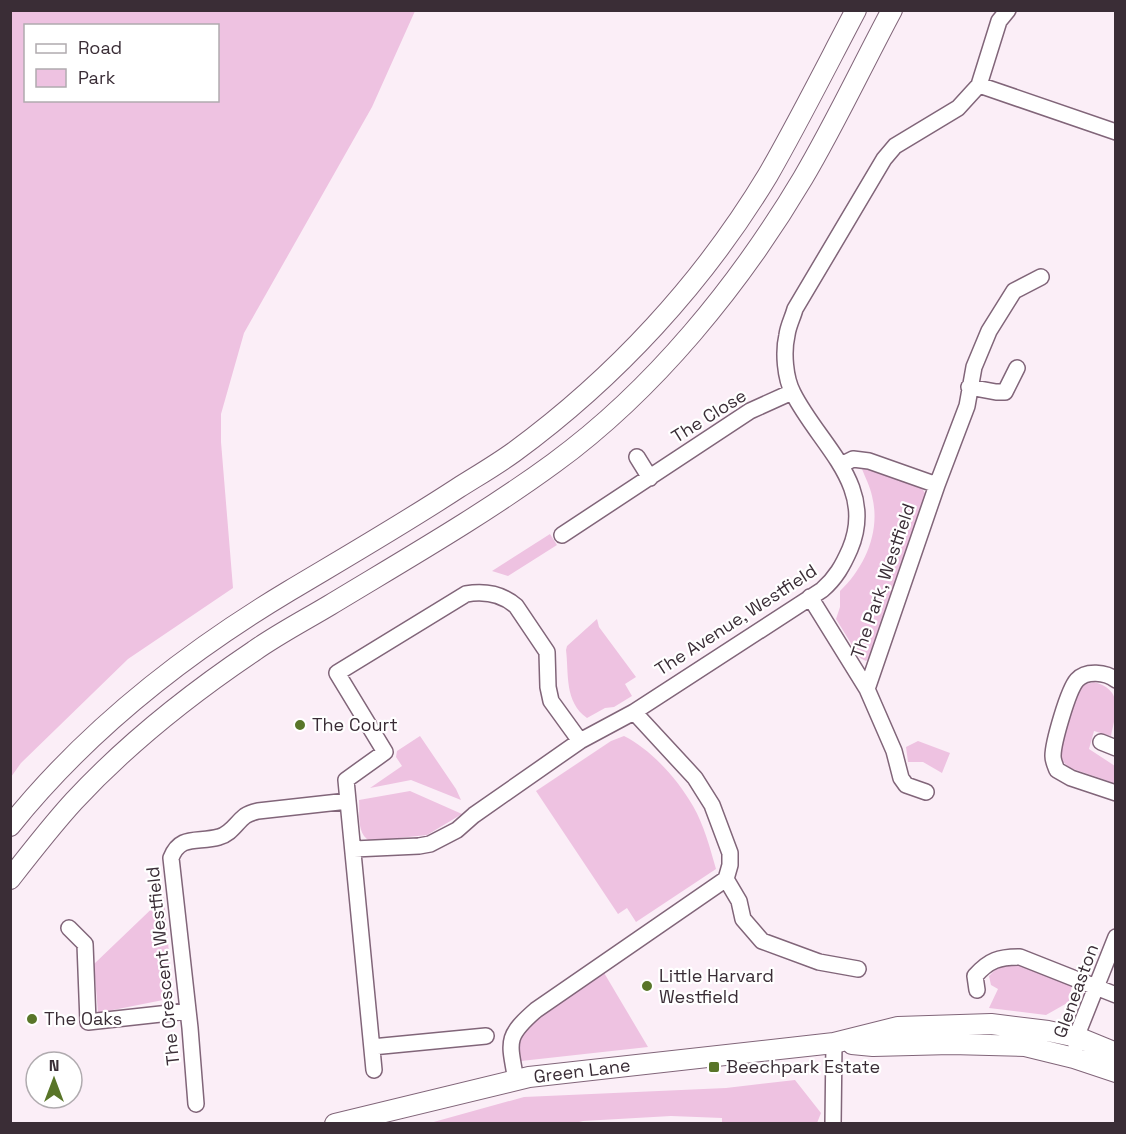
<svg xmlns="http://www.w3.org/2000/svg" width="1126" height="1134" font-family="'Space Grotesk',sans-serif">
<rect width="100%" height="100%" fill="#fbeef7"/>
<path fill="#eec2e1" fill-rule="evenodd" d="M 11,10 L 415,11 L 372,107 L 244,333 L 221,414 L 221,442 L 233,588 L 128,659 L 21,763 L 11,777 ZM 26,26 L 218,26 L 218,100 L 26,100 Z
M 863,464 L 921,487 L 925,493 L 926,501 L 872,655 L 866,661 L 860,658 L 836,619 L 840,607 L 840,591 C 865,567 881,531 872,496 C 870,486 865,477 862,469 Z
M 550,534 L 557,545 L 508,576 L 492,571 Z
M 597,619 L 599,627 L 636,677 L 625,684 L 632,696 L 614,707 L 605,708 L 587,718 C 564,702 569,673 566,650 L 567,646 Z
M 1094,682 C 1124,690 1116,712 1111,736 L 1094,731 L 1089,749 L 1115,766 L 1114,783 L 1070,768 L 1063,762 L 1059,750 L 1077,695 L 1083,685 Z
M 420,736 L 456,789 L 461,800 L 411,780 L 370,788 L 402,766 L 396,757 L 397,751 Z
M 624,736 C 652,750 678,780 693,806 C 704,825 710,848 716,869 L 636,922 L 627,908 L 618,914 L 536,791 L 611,741 Z
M 918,741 L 950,753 L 942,773 L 923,762 L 908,762 L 906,747 Z
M 410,791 L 462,814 L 427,835 L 370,841 C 356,834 360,813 359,800 Z
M 164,897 L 173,998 L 98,1013 L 94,964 Z
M 1023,963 L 1072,985 L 1069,1002 L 1046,1015 L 989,1008 L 998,989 L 991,985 L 989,976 L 999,966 Z
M 600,966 L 648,1047 L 512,1062 L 520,1024 Z
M 795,1080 L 821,1113 L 817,1123 L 722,1124 L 722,1118 L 671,1116 L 583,1121 L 571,1124 L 430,1123 L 524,1097 L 726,1088 Z"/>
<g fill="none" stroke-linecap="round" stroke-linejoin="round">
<g stroke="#816579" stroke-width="18">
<path id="street" d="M 1008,10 L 999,21 L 979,85 L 1116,132
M 969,387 L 996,392 L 1005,392 L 1017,368
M 637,457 L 650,478
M 841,465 L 853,459 L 869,461 L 937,485 L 867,689
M 937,485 L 967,406 L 974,367 L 989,331 L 1014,291 L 1041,277
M 562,535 L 750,411 L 792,392
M 810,597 L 867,689 L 894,751 L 901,778 L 906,785 L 926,792
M 1116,680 C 1106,672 1086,670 1077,680 C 1068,690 1053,743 1053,756 C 1053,761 1055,765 1057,770 L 1071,778 L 1116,793
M 1101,742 L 1116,748
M 348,801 L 346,780 L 385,752 L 337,673 L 466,594 C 484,591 502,594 516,606 L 547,652 L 548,687 L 551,701 L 580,741
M 354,849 L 419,846 L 430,844 L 457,830 L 474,815 L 580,741 L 634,712
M 726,879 L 739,901 L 743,919 L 762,941 L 819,962 L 858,969
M 69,928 L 85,944 L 88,1022 L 188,1011
M 977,990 L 975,976 C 989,960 999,957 1020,957 L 1116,995
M 1076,1046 L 1079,1030 L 1116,937
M 372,1047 L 486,1036
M 516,1080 C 509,1041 505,1037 536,1010 L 726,879 L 730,865 L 730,853 L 712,805 L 695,778 L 634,712 L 822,590 C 836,578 843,565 850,549 C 877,485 819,445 793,393 C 785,378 783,352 787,335 C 788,326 793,317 795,309 L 884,159 L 895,146 L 958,108 L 979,85
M 196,1104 L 190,1028 L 171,858 C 180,834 198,843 219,837 C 231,834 236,823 245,816 C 248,814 254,812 258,811 L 348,801 L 374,1070
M 833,1124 L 834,1043"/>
</g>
<g stroke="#816579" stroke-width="22">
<path id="secondary" d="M 10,826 C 87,730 184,654 289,591 C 346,557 403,524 458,488 C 477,476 496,465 514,452 C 615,378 703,283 768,175 C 799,121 827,65 856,10
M 10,879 C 31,852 52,825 74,801 C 127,744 190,694 254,651 C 278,634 305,620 330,605 C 406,559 483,515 554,463 C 654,390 740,284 803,178 C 835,124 862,66 892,10
M 852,1044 L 873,1046 L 951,1044 L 1025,1046 L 1074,1058 L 1116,1072
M 335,1124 L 529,1077 L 834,1043 L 898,1027 L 991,1024 L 1048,1031 L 1077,1037 L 1116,1053"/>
</g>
<use href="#street" stroke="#fff" stroke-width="15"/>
<use href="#secondary" stroke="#fff" stroke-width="20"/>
</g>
<g fill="#597529" stroke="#fff" stroke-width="2">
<circle cx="300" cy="725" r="6"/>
<circle cx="647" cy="986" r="6"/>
<circle cx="32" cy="1019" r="6"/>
<rect x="708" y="1061" width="12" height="12" rx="3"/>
</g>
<g text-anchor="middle" stroke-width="4.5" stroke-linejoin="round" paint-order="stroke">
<g font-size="18" fill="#3a2d36" stroke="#fff">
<text transform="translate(709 416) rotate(-32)" y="6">The Close</text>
<text transform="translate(883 581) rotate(-71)" y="6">The Park, Westfield</text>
<text transform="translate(736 620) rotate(-33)" y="6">The Avenue, Westfield</text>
<text transform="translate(163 966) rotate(-96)" y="6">The Crescent Westfield</text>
<text transform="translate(1076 991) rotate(-70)" y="6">Gleneaston</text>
<text transform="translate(582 1071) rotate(-7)" y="6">Green Lane</text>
</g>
<g font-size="18" fill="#3a2d36" stroke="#fff" text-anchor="start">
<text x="312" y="731">The Court</text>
<text x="659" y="982">Little Harvard<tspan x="659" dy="21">Westfield</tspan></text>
<text x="44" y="1025">The Oaks</text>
<text x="726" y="1073">Beechpark Estate</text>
</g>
</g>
<rect width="1126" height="1134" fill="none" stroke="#3a2d36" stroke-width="24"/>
<rect x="24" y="24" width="195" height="78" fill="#ffffff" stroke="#b0abaf" stroke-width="1.5"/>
<rect x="36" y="44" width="30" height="9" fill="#ffffff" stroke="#b0abaf" stroke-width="1.5"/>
<text x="78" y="54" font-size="18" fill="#3a2d36">Road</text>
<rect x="36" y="69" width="30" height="18" fill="#eec2e1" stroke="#b0abaf" stroke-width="1.5"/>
<text x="78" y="84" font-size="18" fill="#3a2d36">Park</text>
<g transform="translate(54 1080)"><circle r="28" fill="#ffffff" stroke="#b0abaf" stroke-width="1.5"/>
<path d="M0-4.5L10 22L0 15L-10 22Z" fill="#597529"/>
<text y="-9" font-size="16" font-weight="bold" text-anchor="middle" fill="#3a2d36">N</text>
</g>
</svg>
